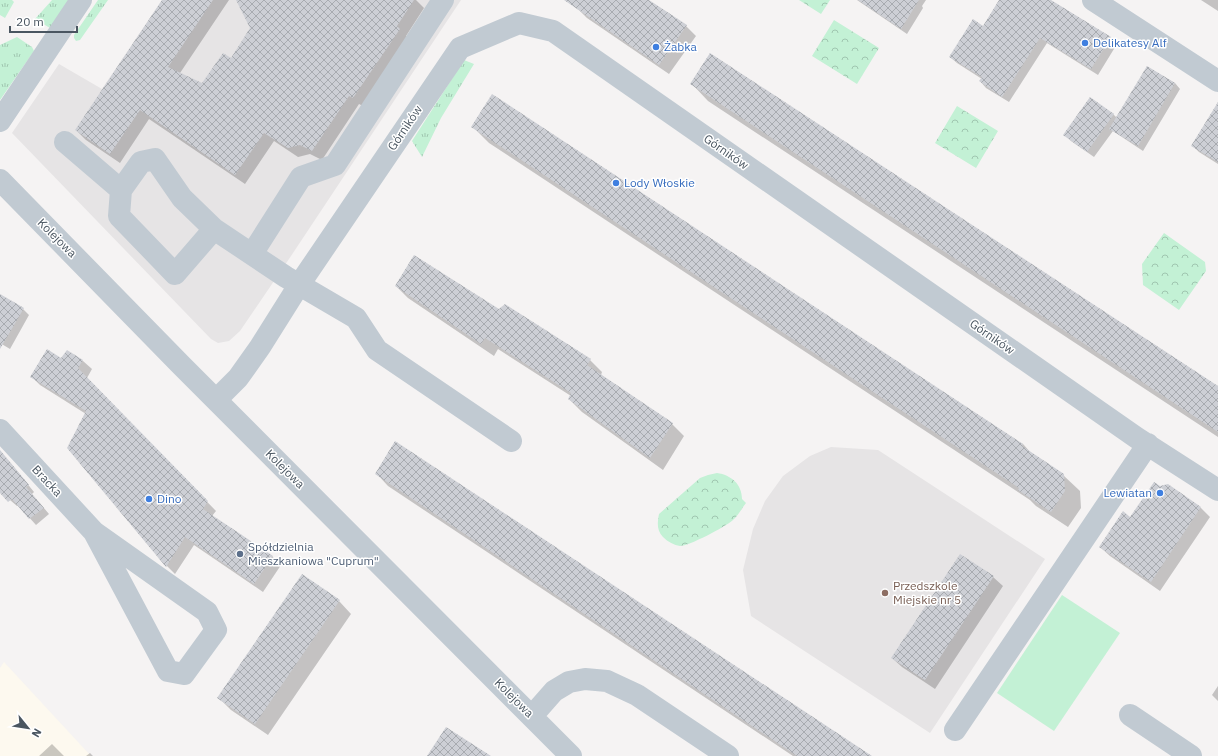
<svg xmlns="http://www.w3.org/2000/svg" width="1218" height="756" font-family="'IBM Plex Sans',sans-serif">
<defs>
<pattern id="grass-tufts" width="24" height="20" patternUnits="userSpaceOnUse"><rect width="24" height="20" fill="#c3f1d5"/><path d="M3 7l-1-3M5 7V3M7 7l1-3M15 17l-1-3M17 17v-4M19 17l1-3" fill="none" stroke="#a0c6b0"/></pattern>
<pattern id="forest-crowns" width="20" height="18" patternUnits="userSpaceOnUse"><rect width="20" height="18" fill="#c3f1d5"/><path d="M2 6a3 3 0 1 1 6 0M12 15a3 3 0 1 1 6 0" fill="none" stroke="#a0c6b0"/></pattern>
<pattern id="building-cross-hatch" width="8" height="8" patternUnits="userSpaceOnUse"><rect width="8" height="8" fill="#cdcfd5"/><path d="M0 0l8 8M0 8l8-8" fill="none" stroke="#a8abb0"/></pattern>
</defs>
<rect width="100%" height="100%" fill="#f5f3f3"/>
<path fill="#fdf9ef" d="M 4,662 L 91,756 L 0,756 L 0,668 Z"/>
<path fill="#e6e4e5" d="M 162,0 L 461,0 L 291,256 L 240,331 L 229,341 L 218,343 L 211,339 L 12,133 L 59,64 L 102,89 Z
M 831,447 L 878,450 L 1045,559 L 930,733 L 751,616 L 743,570 L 753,529 L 765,501 L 783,476 L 810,456 Z"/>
<path fill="url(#grass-tufts)" d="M 0,0 L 12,0 L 14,2 L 5,18 L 0,15 Z
M 52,0 L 69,0 L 50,28 L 35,19 Z
M 98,0 L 108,0 L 80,40 L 76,41 L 74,38 L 74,35 Z
M 17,37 L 32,47 L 34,51 L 0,100 L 0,45 Z
M 464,60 L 474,64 L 441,118 L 422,157 L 412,141 Z"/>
<path fill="url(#forest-crowns)" d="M 799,0 L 830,0 L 821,14 Z
M 834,20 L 879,48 L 857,84 L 812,56 Z
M 957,106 L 998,131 L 976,168 L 935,143 Z
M 1164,233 L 1205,262 L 1206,271 L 1179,310 L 1143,285 L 1142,264 Z
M 717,473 C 731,475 742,484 742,499 L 746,503 C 742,508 738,516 733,520 C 725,527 689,546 680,546 C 674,545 668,542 663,537 C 657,531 657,523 659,514 L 700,478 L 708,475 Z"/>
<path fill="#c3f1d5" d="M 1062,595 L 1120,633 L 1054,731 L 997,693 Z"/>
<path fill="#0003" d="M 163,0 L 229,0 L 176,79 L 202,84 L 232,60 L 252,28 L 255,0 L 416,0 L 424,8 L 406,36 L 409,39 L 363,106 L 359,104 L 322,160 L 310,154 L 298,157 L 274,141 L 245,184 L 149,119 L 120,163 L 86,140 L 76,130 Z
M 583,0 L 648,0 L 686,26 L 696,36 L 669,74 L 587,18 L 578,9 Z
M 857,0 L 926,0 L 922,6 L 923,8 L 907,34 Z
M 1000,0 L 1049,0 L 1110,38 L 1117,44 L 1098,75 L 1047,43 L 1009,102 L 986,88 L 980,81 L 982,79 L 957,63 L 950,57 L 984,27 Z
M 1201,0 L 1218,0 L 1218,11 Z
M 1147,67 L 1175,83 L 1180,89 L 1143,151 L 1113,131 L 1094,157 L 1071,141 L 1065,135 L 1113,114 L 1117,118 Z
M 692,84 L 1218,387 L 1218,437 L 708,101 Z
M 1218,114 L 1218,164 L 1199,152 L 1193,146 Z
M 472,126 L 1023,444 L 1032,454 L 1063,475 L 1080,491 L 1081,508 L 1068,527 L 1036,506 L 1030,500 L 489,143 Z
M 396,286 L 499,310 L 590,360 L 602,372 L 601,375 L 672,424 L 684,436 L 663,470 L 582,412 L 569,399 L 571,396 L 498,349 L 494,356 L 408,298 Z
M 0,295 L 23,309 L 29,315 L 10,349 L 0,343 Z
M 67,351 L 83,361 L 92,369 L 87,378 L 216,511 L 212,516 L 272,556 L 281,565 L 263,592 L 194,545 L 175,574 L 167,566 L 86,414 L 40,385 L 32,377 L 62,359 Z
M 0,456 L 9,461 L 34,492 L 32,494 L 49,514 L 36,525 L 18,505 L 17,506 L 10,500 L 0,488 Z
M 376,473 L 871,756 L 793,756 L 388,486 Z
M 1168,486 L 1201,508 L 1210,517 L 1160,591 L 1110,556 L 1100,547 L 1130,518 L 1160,487 Z
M 960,555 L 993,577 L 1003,586 L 935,689 L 902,667 L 892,658 Z
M 339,601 L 351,614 L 268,735 L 231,710 L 219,698 Z
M 1218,686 L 1218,701 L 1212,695 Z
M 52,744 L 64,756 L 39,756 Z
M 90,753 L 93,756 L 86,756 Z"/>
<path fill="url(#building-cross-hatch)" d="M 162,0 L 213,0 L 168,67 L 202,83 L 223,53 L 231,58 L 250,28 L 236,0 L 414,0 L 397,26 L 400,29 L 353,98 L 349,96 L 312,151 L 300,145 L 288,148 L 264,133 L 235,175 L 140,110 L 110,154 L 75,130 Z
M 564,0 L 649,0 L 687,25 L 659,65 Z
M 858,0 L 919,0 L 901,29 Z
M 999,0 L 1051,0 L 1111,37 L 1091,69 L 1040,38 L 1002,97 L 979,81 L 982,77 L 949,57 L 973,19 L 983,26 Z
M 710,53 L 1218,386 L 1218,432 L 690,84 Z
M 1147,66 L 1175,83 L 1138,146 L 1109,129 Z
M 492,94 L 1023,444 L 1022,446 L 1064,474 L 1065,491 L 1051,512 L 1018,490 L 1019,488 L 471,127 Z
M 1090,97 L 1114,114 L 1087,152 L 1063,135 Z
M 1218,102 L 1218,162 L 1191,146 Z
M 414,255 L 499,309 L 505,304 L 591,359 L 587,365 L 673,423 L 650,458 L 568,399 L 571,393 L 485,338 L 481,344 L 395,286 Z
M 0,294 L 24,308 L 0,349 Z
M 47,349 L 61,358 L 67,350 L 83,360 L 78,368 L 208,501 L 203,509 L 273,556 L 254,584 L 185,537 L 166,567 L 67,448 L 86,411 L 30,377 Z
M 395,441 L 872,756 L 797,756 L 375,474 Z
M 0,450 L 29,485 L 26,487 L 44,508 L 29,519 L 12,499 L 8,502 L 0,493 Z
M 1154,482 L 1160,486 L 1168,484 L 1201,507 L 1151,582 L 1099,547 L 1123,511 L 1130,517 Z
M 960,554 L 994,576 L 925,680 L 891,658 Z
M 302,574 L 340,600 L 255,724 L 217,698 Z
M 446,727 L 491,756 L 427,756 Z"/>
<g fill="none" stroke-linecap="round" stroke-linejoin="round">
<path stroke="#c1cad2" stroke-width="22" d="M 1093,0 L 1218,81
M 0,121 L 81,0
M 65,142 L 121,190 L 119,216 L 175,274 L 214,229
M 0,180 L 182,366 L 571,756
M 121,190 L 141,162 L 155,159 L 182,198 L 214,229 L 286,277 L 356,318 L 377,350 L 511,441
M 252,254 L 301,177 L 335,165 L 443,0
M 216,400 L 238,378 L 260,347 L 299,285 L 460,48 L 519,23 L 553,31 L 1137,438 L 1218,490
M 0,430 L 94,532 L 207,612 L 216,630 L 184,674 L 168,671 L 94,532
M 1130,715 L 1191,756
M 532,716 L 554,691 L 569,682 L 585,679 L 607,681 L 637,695 L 728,756
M 955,730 L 1148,444"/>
</g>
<g fill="#3f7fe0" stroke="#fff" stroke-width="1.5">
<circle cx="1085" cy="43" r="4"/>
<circle cx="656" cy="47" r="4"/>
<circle cx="616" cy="183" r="4"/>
<circle cx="1160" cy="493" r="4"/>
<circle cx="149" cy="499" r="4"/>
</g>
<circle fill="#5c6f8a" stroke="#fff" stroke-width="1.5" cx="240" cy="554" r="4"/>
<circle fill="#8d6e63" stroke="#fff" stroke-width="1.5" cx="885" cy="593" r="4"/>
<g text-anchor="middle" stroke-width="3" stroke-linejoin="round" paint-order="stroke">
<g font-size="12" fill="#366cbe" stroke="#fff" text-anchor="start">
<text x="1093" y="47">Delikatesy Alf</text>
<text x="664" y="51">Żabka</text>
<text x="624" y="187">Lody Włoskie</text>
<text x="1152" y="497" text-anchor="end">Lewiatan</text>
<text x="157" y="503">Dino</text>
</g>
<g font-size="12" fill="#4a5661" stroke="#fff">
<text transform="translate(405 128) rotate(-56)" y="4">Górników</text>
<text transform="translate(726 152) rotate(35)" y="4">Górników</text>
<text transform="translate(57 238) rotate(45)" y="4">Kolejowa</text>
<text transform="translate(992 337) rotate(35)" y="4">Górników</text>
<text transform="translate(285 469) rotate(45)" y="4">Kolejowa</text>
<text transform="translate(47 481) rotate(47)" y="4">Bracka</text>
<text transform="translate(514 698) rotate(45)" y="4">Kolejowa</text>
</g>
<g font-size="12" fill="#4e5e75" stroke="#fff" text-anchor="start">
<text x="248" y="551">Spółdzielnia<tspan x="248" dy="14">Mieszkaniowa "Cuprum"</tspan></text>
</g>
<g font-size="12" fill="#785e54" stroke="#fff" text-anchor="start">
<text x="893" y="590">Przedszkole<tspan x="893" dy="14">Miejskie nr 5</tspan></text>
</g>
</g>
<g transform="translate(28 728) rotate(120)" stroke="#ffffff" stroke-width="3" paint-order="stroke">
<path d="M0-3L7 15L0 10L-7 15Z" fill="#4a5661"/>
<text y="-6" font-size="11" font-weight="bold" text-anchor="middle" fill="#4a5661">N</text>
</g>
<path d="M10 26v6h67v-6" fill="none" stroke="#4a5661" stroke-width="2"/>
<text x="16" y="26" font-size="12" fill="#4a5661" stroke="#ffffff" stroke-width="3" paint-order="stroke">20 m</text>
</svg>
